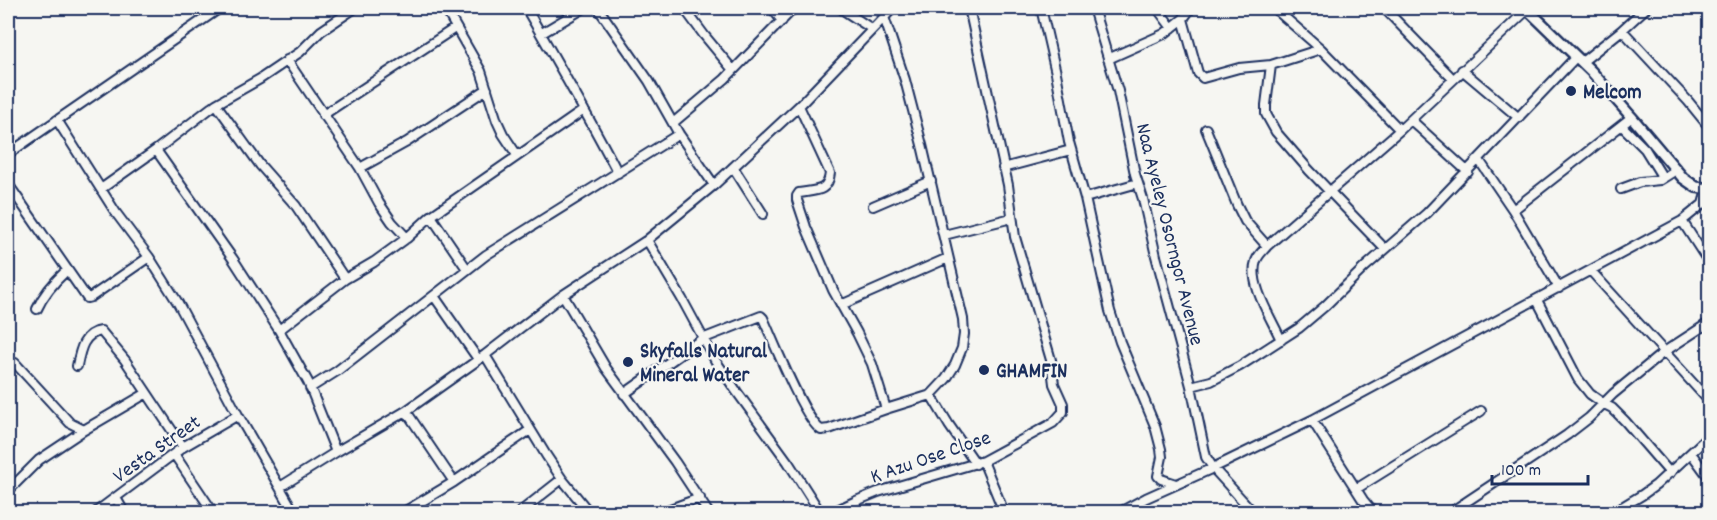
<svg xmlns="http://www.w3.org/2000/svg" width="1717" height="520" font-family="Dekko,sans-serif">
<rect width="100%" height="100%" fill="#f6f6f2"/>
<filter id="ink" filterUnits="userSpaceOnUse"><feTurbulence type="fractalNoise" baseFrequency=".0167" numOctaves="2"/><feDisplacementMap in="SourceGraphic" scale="12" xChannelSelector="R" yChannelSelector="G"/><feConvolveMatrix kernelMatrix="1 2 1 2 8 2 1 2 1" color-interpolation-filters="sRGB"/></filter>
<g filter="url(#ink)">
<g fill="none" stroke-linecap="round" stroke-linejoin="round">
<g stroke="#1b2f5e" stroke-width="12">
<path id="minor" d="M 445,8 L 481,71 L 497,121 L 503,134 L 517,155
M 526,8 C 557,62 589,117 618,173
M 598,8 L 649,81 L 679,134 L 714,185
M 684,8 L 704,35 L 733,70
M 772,8 L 782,21
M 840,8 L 872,29
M 1041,8 L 1056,73 L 1069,142 L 1085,198 L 1110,311 L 1120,342 L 1155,426 L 1161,449 L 1162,457 L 1158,476 L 1161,479 L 1176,484
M 1093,8 L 1118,91 L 1135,174 L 1143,199 L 1156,256 L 1191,386 L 1206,457 L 1213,468 L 1253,512
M 1157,8 L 1172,28
M 1274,8 L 1321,49 L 1400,130
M 1384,8 L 1453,79
M 1706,8 L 1710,12
M 1183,19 L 1198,73 L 1203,78 L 1239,68 L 1271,65 L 1321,49
M 1622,30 L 1688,101 L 1710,128
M 542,33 L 584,8
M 1108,59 L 1164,34 L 1183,19 L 1191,8
M 287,60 L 360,168 L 379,203 L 392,222 L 407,238
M 1582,62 L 1622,30 L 1646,8
M 1271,65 L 1266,105 L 1266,114 L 1276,132 L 1309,170 L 1385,249
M 1462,70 L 1519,118
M 216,104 L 260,165 L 296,206 L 345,279
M 799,106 L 830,173 C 828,193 815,190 799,193 L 797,196 L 797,200 L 806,227 L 833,290 L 857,333 L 872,364 L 886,409
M 323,115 L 455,28
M 57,120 L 116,213 L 149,257 L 178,303 L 238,415 L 294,512
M 1411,120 L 1468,172
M 673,123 L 725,79 L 794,8
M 1622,126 L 1645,149 L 1663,178
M 1206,129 L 1237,205 L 1245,221 L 1267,246
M 156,150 L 233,259 L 279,330 L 308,382 L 336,452
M 8,154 L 220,8
M 1479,160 L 1513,210 L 1559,288
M 733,167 L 763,214
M 360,168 L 407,142 L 487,89
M 1003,168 L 1071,150
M 8,184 L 87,298 L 91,297 L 149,257
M 101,189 L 156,150 L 216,104 L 260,79 L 300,52 L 321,31 L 355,8
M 1621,189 L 1640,182 L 1660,180 L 1676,170
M 1085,198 L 1138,183
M 873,206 L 931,181
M 1513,210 L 1632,117
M 431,216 L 467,269
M 1682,221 L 1710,264
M 944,235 L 1012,218
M 647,240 L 682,299 L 715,360 L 737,392 L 788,462 L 820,512
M 1591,271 L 1710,402
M 563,295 L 606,368 L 675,462 L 708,512
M 434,296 L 478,359
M 1537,300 L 1578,379 L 1590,394 L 1604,404 L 1612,408 L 1625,421 L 1670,473
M 841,305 L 948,258
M 37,309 C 44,293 54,282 67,270
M 279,330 L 345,279 L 374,262 L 407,238 L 431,216 L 584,110
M 1281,340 C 1272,319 1248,284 1256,261 C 1258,255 1263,251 1267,246 L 1400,130 L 1528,9
M 485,355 L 546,455 L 562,479 L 589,512
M 15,363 L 70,423 L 84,430
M 77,366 C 80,351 83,333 101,331 L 125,360 L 183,447
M 1191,386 L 1211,381 L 1240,366 L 1299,328 L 1325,306 L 1365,267 L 1427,213 L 1576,57
M 310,388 L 337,371 L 486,255 L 679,134
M 624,394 L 702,339 L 761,316 L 763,318 C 773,340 804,419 821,430 L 829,429 L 886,409 L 931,395 L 946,379 L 955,365 L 962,348 L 964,334 L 963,319 L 922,145 L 905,80 L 884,17
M 931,395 L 949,425 L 976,464
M 406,411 L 454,482
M 1312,420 L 1363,500 L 1373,512
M 1691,453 L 1710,479
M 174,454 L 213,512
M 983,461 L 1004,512
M 280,487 L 336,452 L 406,411 L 485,355 L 563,295 L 647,240 L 714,185 L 799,106 L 893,8
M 1356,489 L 1481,411
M 8,491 L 39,460 L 84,430 L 147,393
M 116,498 L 124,512
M 96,512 L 183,447 L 238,415
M 404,512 L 454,482 L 530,430
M 520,512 L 562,479
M 662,512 L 700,498
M 833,512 L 856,501 L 878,492 L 983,461 L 1053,423 L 1063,412 L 1063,404 L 1054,384 L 1051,360 L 1015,237 L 1008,185 L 969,8
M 1120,512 L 1146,498 L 1213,468 L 1312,420 L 1682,221 L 1703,204 L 1707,190
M 1451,512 L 1567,435 L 1589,418 L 1613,394 L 1664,352 L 1710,322
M 1614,512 L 1642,495 L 1656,485 L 1710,435"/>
</g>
<g stroke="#1b2f5e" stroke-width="14">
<path id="tertiary" d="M 1526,8 L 1591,71 L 1635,121 L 1683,178 L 1696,187 L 1710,189"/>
</g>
<use href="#minor" stroke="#f6f6f2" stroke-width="8"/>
<use href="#tertiary" stroke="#f6f6f2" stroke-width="9"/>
</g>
</g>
<g fill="#1b2f5e" stroke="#f6f6f2" stroke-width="2">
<circle cx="1571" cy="91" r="6"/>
<circle cx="628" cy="362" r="6"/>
<circle cx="984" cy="370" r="6"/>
</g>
<g text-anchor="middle" stroke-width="4.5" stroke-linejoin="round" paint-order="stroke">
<g font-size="21" font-weight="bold" fill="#1b2f5e" stroke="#f6f6f2" text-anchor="start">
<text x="1583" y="98">Melcom</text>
<text x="640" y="357">Skyfalls Natural<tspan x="640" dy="24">Mineral Water</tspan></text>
<text x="996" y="377">GHAMFIN</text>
</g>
<g font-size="21" fill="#1b2f5e" stroke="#f6f6f2">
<text transform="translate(1171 234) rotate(76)" y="7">Naa Ayeley Osorngor Avenue</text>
<text transform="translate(156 448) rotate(-35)" y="7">Vesta Street</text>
<text transform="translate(930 456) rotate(-19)" y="7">K Azu Ose Close</text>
</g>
</g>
<rect width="1717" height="520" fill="none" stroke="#f6f6f2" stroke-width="30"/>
<rect x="15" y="15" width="1687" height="490" fill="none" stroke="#1b2f5e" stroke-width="2" filter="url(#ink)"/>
<path d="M1492 475v9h96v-9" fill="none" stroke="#1b2f5e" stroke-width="3"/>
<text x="1501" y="475" font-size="18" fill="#1b2f5e" stroke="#f6f6f2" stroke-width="4.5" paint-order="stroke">100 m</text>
</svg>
